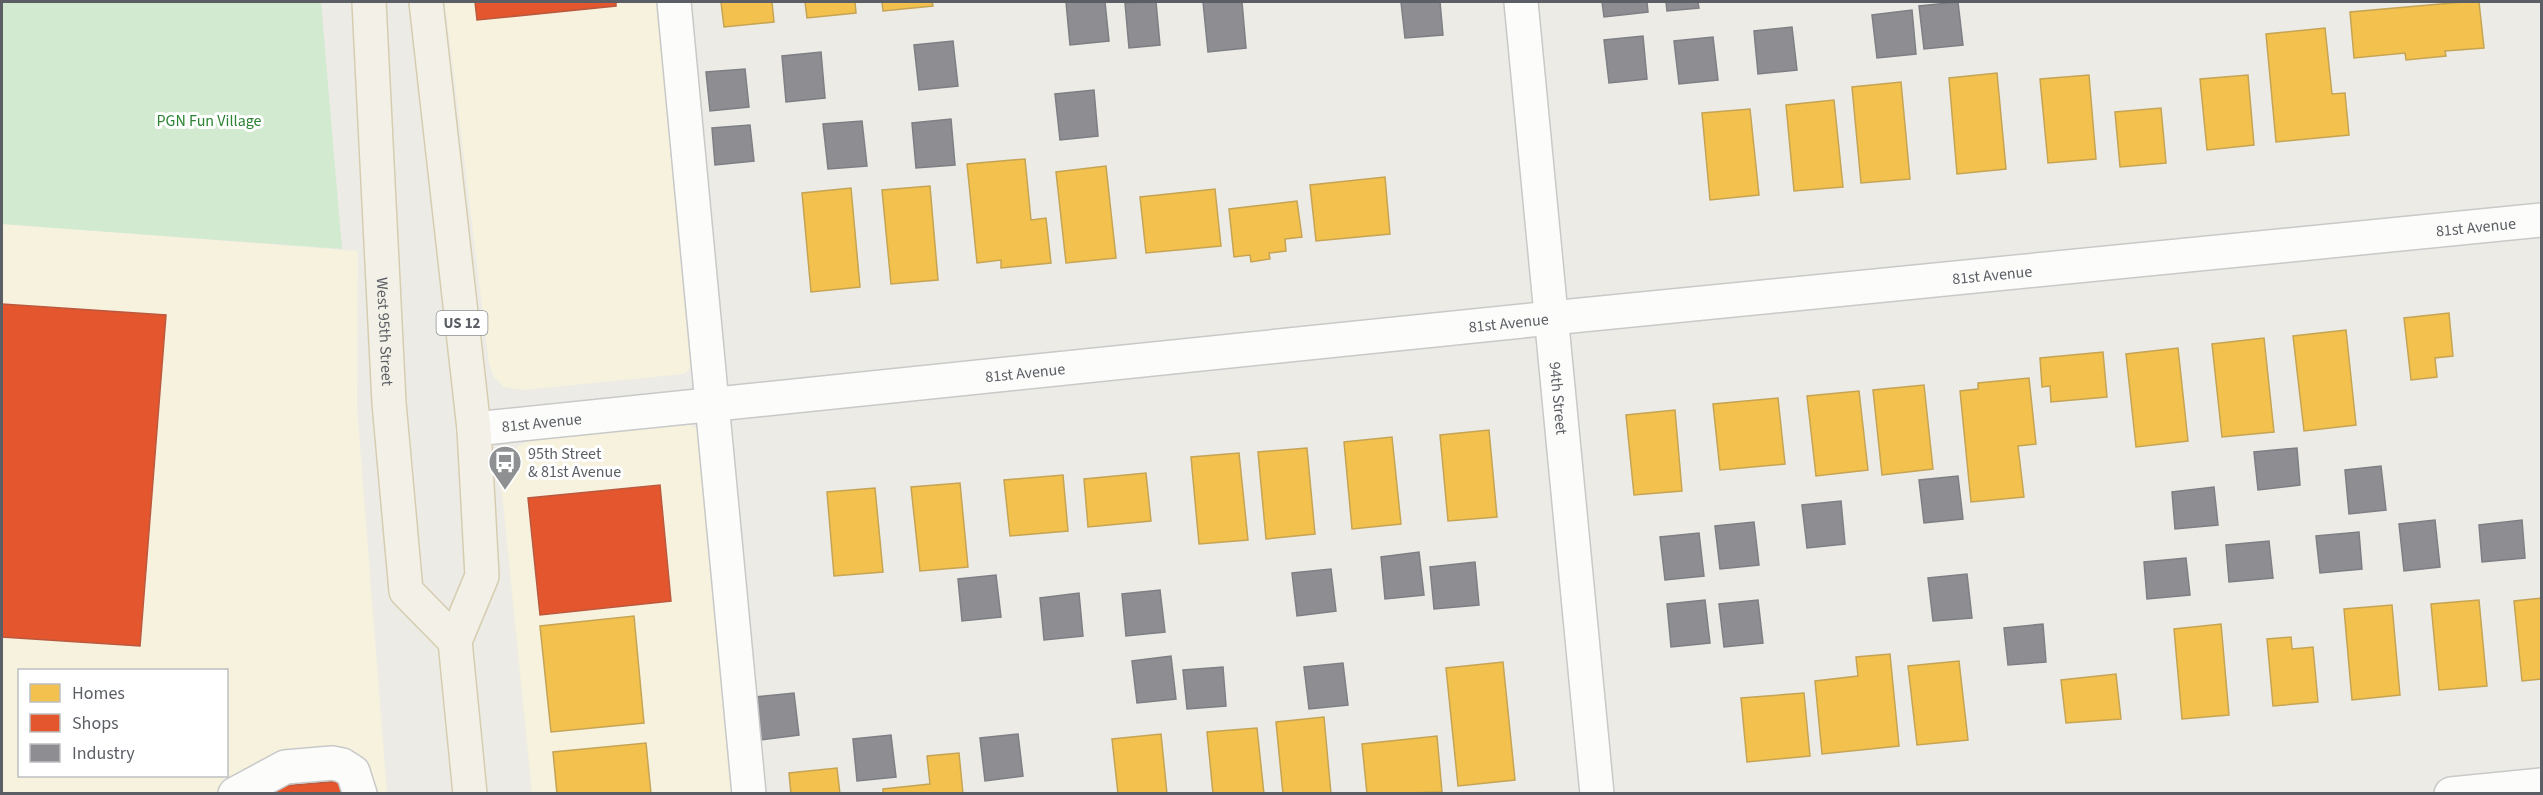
<svg xmlns="http://www.w3.org/2000/svg" width="2543" height="795" font-family="'Source Sans 3',sans-serif">
<rect width="100%" height="100%" fill="#ecebe5"/>
<path fill="#f6f2dd" fill-rule="evenodd" d="M 445,2 L 661,2 L 695,356 L 691,368 L 684,374 L 523,390 L 504,387 L 494,377 L 489,364 Z
M 2,224 L 358,251 L 357,407 L 387,793 L 2,793 ZM 20,670 L 226,670 L 226,776 L 20,776 Z
M 688,424 L 698,429 L 736,793 L 532,793 L 500,473 L 505,458 L 518,446 L 535,438 Z"/>
<path fill="#d2ead0" d="M 2,2 L 321,2 L 342,249 L 2,224 Z"/>
<path fill="#f2c14e" stroke="#c5a455" stroke-width="1.5" d="M 721,2 L 772,2 L 774,22 L 724,27 Z
M 805,2 L 855,2 L 856,13 L 807,18 Z
M 882,2 L 932,2 L 933,6 L 883,11 Z
M 2463,2 L 2479,2 L 2484,48 L 2445,51 L 2446,56 L 2406,60 L 2405,53 L 2354,58 L 2350,12 Z
M 2325,28 L 2332,94 L 2345,93 L 2349,135 L 2276,142 L 2266,34 Z
M 1997,73 L 2006,169 L 1957,174 L 1949,78 Z
M 2089,75 L 2096,159 L 2048,163 L 2040,79 Z
M 2248,75 L 2254,145 L 2207,150 L 2200,79 Z
M 1901,82 L 1910,179 L 1861,183 L 1852,87 Z
M 1834,100 L 1843,187 L 1794,191 L 1786,105 Z
M 2161,108 L 2166,163 L 2120,167 L 2115,112 Z
M 1750,109 L 1759,195 L 1710,200 L 1702,113 Z
M 1025,159 L 1031,220 L 1046,218 L 1051,263 L 1001,268 L 1001,260 L 977,263 L 967,164 Z
M 1106,166 L 1116,258 L 1066,263 L 1056,172 Z
M 1385,177 L 1390,234 L 1316,241 L 1310,185 Z
M 930,186 L 938,280 L 891,284 L 882,190 Z
M 851,188 L 860,287 L 811,292 L 802,193 Z
M 1215,189 L 1221,246 L 1146,253 L 1140,197 Z
M 1297,201 L 1302,237 L 1285,239 L 1286,251 L 1269,253 L 1270,259 L 1251,262 L 1250,255 L 1234,257 L 1229,209 Z
M 2449,313 L 2453,356 L 2435,358 L 2437,377 L 2411,380 L 2404,318 Z
M 2346,330 L 2356,425 L 2304,431 L 2293,336 Z
M 2264,338 L 2274,432 L 2222,437 L 2212,344 Z
M 2178,348 L 2188,441 L 2136,447 L 2126,354 Z
M 2103,352 L 2107,397 L 2051,402 L 2050,386 L 2042,387 L 2040,358 Z
M 2029,378 L 2036,444 L 2018,446 L 2024,497 L 1971,502 L 1960,391 L 1978,389 L 1978,383 Z
M 1924,385 L 1933,469 L 1882,475 L 1873,390 Z
M 1859,391 L 1868,470 L 1816,476 L 1807,396 Z
M 1778,398 L 1785,464 L 1720,470 L 1713,404 Z
M 1675,410 L 1682,491 L 1634,495 L 1626,415 Z
M 1489,430 L 1497,517 L 1448,521 L 1440,435 Z
M 1392,437 L 1401,524 L 1352,529 L 1344,442 Z
M 1307,448 L 1315,534 L 1266,539 L 1258,452 Z
M 1239,453 L 1248,540 L 1199,544 L 1191,457 Z
M 1146,473 L 1151,521 L 1088,527 L 1084,479 Z
M 1063,475 L 1068,531 L 1010,536 L 1004,480 Z
M 960,483 L 968,567 L 920,571 L 911,487 Z
M 875,488 L 883,572 L 834,576 L 827,492 Z
M 2542,598 L 2542,679 L 2522,681 L 2514,601 Z
M 2479,600 L 2487,686 L 2439,690 L 2431,604 Z
M 2392,605 L 2400,695 L 2352,700 L 2344,609 Z
M 634,616 L 644,723 L 551,732 L 540,626 Z
M 2221,624 L 2229,715 L 2182,719 L 2174,629 Z
M 2291,637 L 2292,649 L 2313,647 L 2318,702 L 2273,706 L 2267,639 Z
M 1890,654 L 1899,746 L 1822,754 L 1815,681 L 1858,676 L 1856,657 Z
M 1959,661 L 1968,740 L 1917,745 L 1908,666 Z
M 1503,662 L 1515,780 L 1458,786 L 1446,668 Z
M 2116,674 L 2121,719 L 2066,723 L 2061,680 Z
M 1804,693 L 1810,756 L 1747,762 L 1741,698 Z
M 1324,717 L 1331,794 L 1283,794 L 1276,722 Z
M 1257,728 L 1264,794 L 1213,794 L 1207,732 Z
M 1161,734 L 1167,794 L 1118,794 L 1112,739 Z
M 1437,736 L 1442,792 L 1367,794 L 1362,744 Z
M 646,743 L 651,794 L 557,794 L 553,752 Z
M 959,753 L 963,794 L 883,794 L 883,789 L 930,784 L 927,756 Z
M 837,768 L 840,794 L 791,794 L 789,773 Z"/>
<path fill="#e4572e" stroke="#bb593e" stroke-width="1.5" d="M 475,2 L 616,2 L 616,6 L 477,20 Z
M 2,304 L 166,315 L 140,646 L 2,637 Z
M 660,485 L 671,601 L 540,615 L 528,498 Z
M 340,781 L 341,794 L 272,794 L 271,787 Z"/>
<path fill="#8d8d92" stroke="#7e7f84" stroke-width="1.5" d="M 1066,2 L 1105,2 L 1109,41 L 1070,45 Z
M 1156,2 L 1160,45 L 1129,48 L 1125,3 Z
M 1203,2 L 1242,2 L 1246,48 L 1208,52 Z
M 1401,2 L 1440,2 L 1443,35 L 1405,38 Z
M 1602,2 L 1647,2 L 1648,12 L 1604,17 Z
M 1666,2 L 1698,2 L 1699,8 L 1667,11 Z
M 1958,2 L 1963,45 L 1924,49 L 1919,6 Z
M 1912,10 L 1916,54 L 1877,58 L 1872,15 Z
M 1792,27 L 1797,70 L 1758,74 L 1754,31 Z
M 1643,36 L 1647,79 L 1609,83 L 1604,40 Z
M 1713,37 L 1718,80 L 1679,84 L 1674,41 Z
M 953,41 L 958,86 L 919,90 L 914,45 Z
M 821,52 L 825,98 L 786,102 L 782,56 Z
M 745,69 L 749,107 L 710,111 L 706,72 Z
M 1094,90 L 1098,136 L 1060,140 L 1055,94 Z
M 951,119 L 955,165 L 916,168 L 912,123 Z
M 862,121 L 867,166 L 828,169 L 823,124 Z
M 750,125 L 754,161 L 715,165 L 712,128 Z
M 2297,448 L 2300,485 L 2258,490 L 2254,452 Z
M 2381,466 L 2386,510 L 2349,514 L 2345,470 Z
M 1958,476 L 1963,519 L 1924,523 L 1919,480 Z
M 2214,487 L 2218,525 L 2175,529 L 2172,492 Z
M 1841,501 L 1845,544 L 1807,548 L 1802,505 Z
M 2435,520 L 2440,567 L 2404,571 L 2399,524 Z
M 2522,520 L 2525,558 L 2482,562 L 2479,525 Z
M 1754,522 L 1759,565 L 1720,569 L 1715,526 Z
M 2359,532 L 2362,569 L 2320,573 L 2316,536 Z
M 1699,533 L 1704,576 L 1665,580 L 1660,537 Z
M 2269,541 L 2273,578 L 2229,582 L 2226,545 Z
M 1419,552 L 1424,595 L 1385,599 L 1381,557 Z
M 2186,558 L 2190,595 L 2147,599 L 2144,562 Z
M 1475,562 L 1479,605 L 1434,609 L 1430,567 Z
M 1331,569 L 1336,611 L 1297,616 L 1292,573 Z
M 1967,574 L 1972,618 L 1933,621 L 1928,578 Z
M 996,575 L 1001,617 L 962,621 L 958,579 Z
M 1160,590 L 1165,632 L 1126,636 L 1122,594 Z
M 1079,593 L 1083,636 L 1044,640 L 1040,598 Z
M 1705,600 L 1710,643 L 1671,647 L 1667,604 Z
M 1758,600 L 1763,643 L 1724,647 L 1719,604 Z
M 2043,624 L 2046,662 L 2008,665 L 2004,628 Z
M 1171,656 L 1176,699 L 1137,703 L 1132,661 Z
M 1343,663 L 1348,705 L 1309,709 L 1304,667 Z
M 1223,667 L 1226,706 L 1187,709 L 1183,670 Z
M 794,693 L 799,735 L 760,740 L 755,697 Z
M 1018,734 L 1023,776 L 985,781 L 980,738 Z
M 891,735 L 896,777 L 857,781 L 853,739 Z"/>
<g fill="none" stroke-linecap="round" stroke-linejoin="round">
<g stroke="#c8c9c8" stroke-width="36">
<g id="minor">
<path d="M 674,2 L 749,794"/>
<path id="s1" d="M 1521,2 L 1597,794"/>
<path id="s2" d="M 474,429 L 1551,318 L 2542,220"/>
<path d="M 235,794 L 285,767 L 332,763 L 342,765 L 353,772 L 360,794"/>
<path d="M 2451,794 L 2542,785"/>
</g>
</g>
<g stroke="#d6cdb1" stroke-width="36">
<g id="major">
<path id="s3" d="M 369,2 L 389,403 L 406,591 L 455,641"/>
<path d="M 426,2 L 474,429 L 482,576 L 455,641 L 470,794"/>
</g>
</g>
<use href="#minor" stroke="#fcfcfb" stroke-width="33"/>
<use href="#major" stroke="#f3f1e7" stroke-width="33"/>
</g>
<defs>
<g id="bus-pin" transform="scale(1.725)"><path d="M0 17L-7.5 6A9.5 9.5 0 1 1 7.5 6Z" fill="#8e9092" stroke="#fff"/><path d="M-5-6H5V4H4V6H2V4H-2V6H-4V4H-5ZM-3.5-4V0h7V-4ZM-3.5 1.2v1.5H-2V1.2ZM2 1.2v1.5H3.5V1.2Z" fill="#fff"/></g>
</defs>
<g fill-rule="evenodd">
<use href="#bus-pin" x="505" y="462"/>
</g>
<g text-anchor="middle" stroke-width="6" stroke-linejoin="round" paint-order="stroke">
<rect fill="#fff" stroke="#8c8f93" stroke-width="1.5" x="436.5" y="311" width="51" height="24" rx="4.5"/>
<g font-size="15" font-weight="bold" fill="#5b5f65">
<text x="462" y="328">US 12</text>
</g>
<g font-size="16" fill="#2c8333" stroke="#fff">
<text x="209" y="126">PGN Fun Village</text>
</g>
<g font-size="16" fill="#5b5f65" stroke="#fff">
<text dy="6" stroke="none"><textPath href="#s2" startOffset="2012">81st Avenue</textPath></text>
<text dy="6" stroke="none"><textPath href="#s2" startOffset="1526">81st Avenue</textPath></text>
<text dy="6" stroke="none"><textPath href="#s2" startOffset="1040">81st Avenue</textPath></text>
<text dy="6" stroke="none"><textPath href="#s3" startOffset="330">West 95th Street</textPath></text>
<text dy="6" stroke="none"><textPath href="#s2" startOffset="554">81st Avenue</textPath></text>
<text dy="6" stroke="none"><textPath href="#s1" startOffset="398">94th Street</textPath></text>
<text dy="6" stroke="none"><textPath href="#s2" startOffset="68">81st Avenue</textPath></text>
</g>
<g font-size="16" fill="#5b5f65" stroke="#fff" text-anchor="start">
<text x="528" y="459">95th Street<tspan x="528" dy="18">&amp; 81st Avenue</tspan></text>
</g>
</g>
<rect width="2543" height="795" fill="none" stroke="#5b5f65" stroke-width="6"/>
<rect x="18" y="669" width="210" height="108" fill="#ffffff" stroke="#bdbfc1" stroke-width="1.5"/>
<rect x="30" y="684" width="30" height="18" fill="#f2c14e" stroke="#bdbfc1" stroke-width="1.5"/>
<text x="72" y="699" font-size="18" fill="#5b5f65">Homes</text>
<rect x="30" y="714" width="30" height="18" fill="#e4572e" stroke="#bdbfc1" stroke-width="1.5"/>
<text x="72" y="729" font-size="18" fill="#5b5f65">Shops</text>
<rect x="30" y="744" width="30" height="18" fill="#8d8d92" stroke="#bdbfc1" stroke-width="1.5"/>
<text x="72" y="759" font-size="18" fill="#5b5f65">Industry</text>
</svg>
